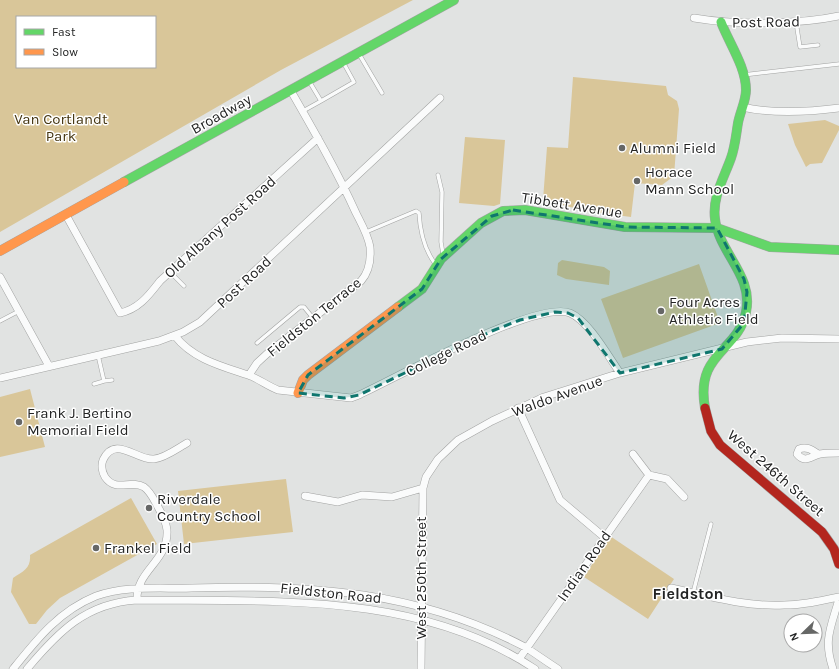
<svg xmlns="http://www.w3.org/2000/svg" width="839" height="669" font-family="Karla,sans-serif">
<rect width="100%" height="100%" fill="#e1e3e2"/>
<path fill="#d9c699" fill-rule="evenodd" d="M 0,0 L 413,0 L 281,70 L 0,232 ZM 17,17 L 155,17 L 155,67 L 17,67 Z
M 573,77 L 666,86 L 668,95 L 677,101 L 679,109 L 674,176 L 662,185 L 635,183 L 631,217 L 586,211 L 543,200 L 547,147 L 568,148 Z
M 825,120 L 839,126 L 839,130 L 822,163 L 810,164 L 806,167 L 795,145 L 788,124 Z
M 465,137 L 505,140 L 500,204 L 494,206 L 459,203 Z
M 562,260 L 604,267 L 610,271 L 609,285 L 566,279 L 557,275 L 558,263 Z
M 699,264 L 720,323 L 623,358 L 601,299 Z
M 30,389 L 45,447 L 0,457 L 0,397 Z
M 286,479 L 293,532 L 184,544 L 178,491 Z
M 131,498 L 157,544 L 60,598 L 47,610 L 36,624 L 29,624 L 11,592 L 13,578 C 24,571 31,568 30,555 Z
M 610,536 L 674,579 L 648,619 L 584,577 Z"/>
<g fill="none" stroke-linecap="round" stroke-linejoin="round">
<g stroke="#a2a3a2" stroke-width="4.5">
<path id="lane" d="M 796,22 L 800,47 L 818,45
M 359,54 L 382,93
M 743,75 L 839,64
M 309,81 L 321,101 L 354,82 L 343,62
M 303,111 L 321,101
M 438,175 L 442,192 L 441,242 L 443,254
M 366,232 L 416,211 L 419,213 C 420,231 425,251 436,265
M 170,272 L 184,286
M 0,321 L 19,311
M 257,343 L 300,307 L 304,307 L 313,318
M 104,381 L 112,380
M 94,384 L 104,381 L 98,355
M 693,593 L 711,524"/>
</g>
<g stroke="#a2a3a2" stroke-width="8">
<path id="street" d="M 694,18 C 735,25 797,25 839,16
M 742,107 C 773,114 808,112 839,108
M 66,215 L 120,313 C 139,309 149,295 160,281 L 318,138
M 0,277 L 49,366
M 175,336 C 193,359 221,366 248,375 C 257,378 268,386 278,390 L 351,398 L 359,395 C 396,378 536,300 570,313 C 589,321 608,356 620,373
M 249,375 L 257,363 L 269,352 L 361,281 C 369,272 371,259 370,247 C 368,235 361,223 356,213 C 337,171 314,131 291,91
M 0,378 L 159,341 L 183,332 L 200,322 L 440,98
M 518,408 L 560,500 L 604,537
M 633,454 L 649,475 L 667,479 L 684,497
M 818,454 C 812,450 807,446 799,449 L 797,454 C 805,464 811,456 820,454 C 826,453 833,453 839,453
M 305,496 L 338,502 L 362,495 L 392,497 L 423,488 L 426,477 L 438,459 L 458,440 L 492,421 L 544,397 L 620,373 L 747,342 L 782,338 L 839,339
M 671,588 C 708,596 746,607 784,605 C 803,605 821,601 839,597
M 137,600 C 136,570 169,561 167,530 C 166,521 162,514 158,507 C 154,500 151,492 144,487 C 131,479 116,493 105,477 C 102,472 101,465 103,460 C 115,434 137,461 154,459 C 165,458 178,448 187,443
M 519,659 L 649,475
M 13,669 C 37,639 59,611 96,596 C 125,585 162,589 192,588 C 311,584 418,591 525,647 C 536,654 547,662 558,669
M 27,669 C 58,632 86,603 137,600 C 271,602 418,591 535,669
M 421,669 L 423,488
M 833,669 C 823,640 831,627 839,599"/>
</g>
<g stroke="#a2a3a2" stroke-width="10">
<path id="fast" d="M 124,182 L 454,0
M 398,307 L 422,289 L 441,259 L 481,223 L 503,211 L 525,210 L 625,227 L 717,228 L 770,247 L 839,250
M 705,408 C 695,352 738,352 746,312 C 754,276 719,253 715,219 C 712,197 724,178 731,158 C 735,147 736,135 738,123 C 740,112 746,101 746,90 C 746,67 729,43 721,22"/>
</g>
<g stroke="#a2a3a2" stroke-width="10">
<path id="slow" d="M 0,251 L 124,182
M 298,393 L 303,380 L 308,375 L 398,307"/>
</g>
<g stroke="#a2a3a2" stroke-width="10">
<path id="jam" d="M 705,408 L 711,431 L 720,445 L 822,532 L 834,549 L 839,564"/>
</g>
<use href="#lane" stroke="#fafbfb" stroke-width="3.5"/>
<use href="#street" stroke="#fafbfb" stroke-width="7"/>
<use href="#fast" stroke="#63d668" stroke-width="9"/>
<use href="#slow" stroke="#ff974d" stroke-width="9"/>
<use href="#jam" stroke="#b3261e" stroke-width="9"/>
</g>
<path fill="#0f766e" fill-opacity="0.2" stroke="#0f766e" stroke-width="3" stroke-dasharray="8 5" stroke-linejoin="round" d="M 513,210 L 625,227 L 717,228 L 744,279 L 747,292 L 744,323 L 722,349 L 620,373 L 578,318 L 568,313 L 555,312 L 520,320 L 492,331 L 359,395 L 344,398 L 298,393 L 308,375 L 422,289 L 441,259 L 492,216 Z"/>
<g fill="#666766" stroke="#fff" stroke-width="1.5">
<circle cx="622" cy="148" r="4"/>
<circle cx="637" cy="181" r="4"/>
<circle cx="661" cy="311" r="4"/>
<circle cx="19" cy="422" r="4"/>
<circle cx="149" cy="508" r="4"/>
<circle cx="96" cy="548" r="4"/>
</g>
<g text-anchor="middle" stroke-width="3" stroke-linejoin="round" paint-order="stroke">
<g font-size="15" fill="#232424" stroke="#fff">
<text transform="translate(766 22) rotate(-1)" y="5">Post Road</text>
<text transform="translate(221 114) rotate(-29)" y="5">Broadway</text>
<text transform="translate(572 205) rotate(9)" y="5">Tibbett Avenue</text>
<text transform="translate(220 227) rotate(-42)" y="5">Old Albany Post Road</text>
<text transform="translate(244 282) rotate(-43)" y="5">Post Road</text>
<text transform="translate(314 317) rotate(-39)" y="5">Fieldston Terrace</text>
<text transform="translate(446 353) rotate(-26)" y="5">College Road</text>
<text transform="translate(557 396) rotate(-20)" y="5">Waldo Avenue</text>
<text transform="translate(776 473) rotate(41)" y="5">West 246th Street</text>
<text transform="translate(584 566) rotate(-55)" y="5">Indian Road</text>
<text transform="translate(421 578) rotate(-90)" y="5">West 250th Street</text>
<text transform="translate(331 593) rotate(6)" y="5">Fieldston Road</text>
</g>
<g font-size="15" fill="#453612" stroke="#fff">
<text x="61" y="124">Van Cortlandt<tspan x="61" dy="17">Park</tspan></text>
</g>
<g font-size="15" fill="#232424" stroke="#fff" text-anchor="start">
<text x="630" y="153">Alumni Field</text>
<text x="645" y="177">Horace<tspan x="645" dy="17">Mann School</tspan></text>
<text x="669" y="307">Four Acres<tspan x="669" dy="17">Athletic Field</tspan></text>
<text x="27" y="418">Frank J. Bertino<tspan x="27" dy="17">Memorial Field</tspan></text>
<text x="157" y="504">Riverdale<tspan x="157" dy="17">Country School</tspan></text>
<text x="104" y="553">Frankel Field</text>
</g>
<g font-size="16" font-weight="bold" fill="#232424" stroke="#fff">
<text x="688" y="599">Fieldston</text>
</g>
</g>
<rect x="16" y="16" width="140" height="52" fill="#ffffff" stroke="#a7a7a7"/>
<rect x="24" y="29" width="20" height="6" fill="#63d668" stroke="#a7a7a7"/>
<text x="52" y="36" font-size="12" fill="#232424">Fast</text>
<rect x="24" y="49" width="20" height="6" fill="#ff974d" stroke="#a7a7a7"/>
<text x="52" y="56" font-size="12" fill="#232424">Slow</text>
<g transform="translate(803 633) rotate(247)"><circle r="19" fill="#ffffff" stroke="#a7a7a7"/>
<path d="M0-3L7 15L0 10L-7 15Z" fill="#666766"/>
<text y="-6" font-size="11" font-weight="bold" text-anchor="middle" fill="#232424">N</text>
</g>
</svg>
